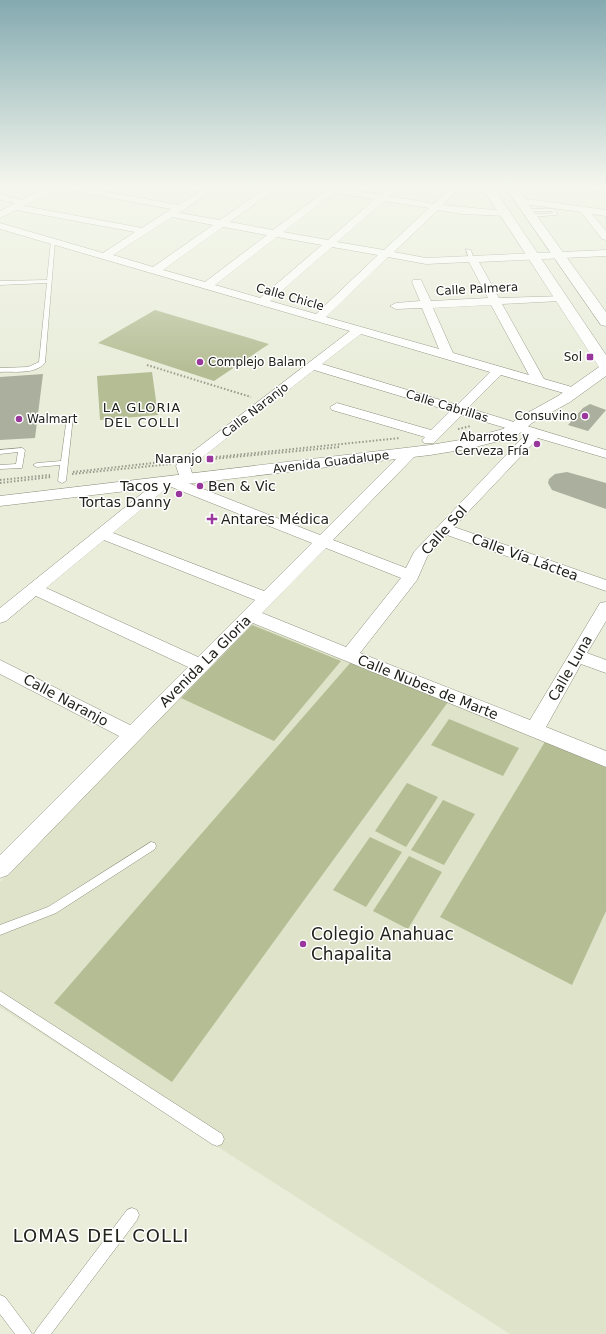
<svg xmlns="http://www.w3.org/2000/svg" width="606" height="1334" font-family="'DejaVu Sans',sans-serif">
<rect width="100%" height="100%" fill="#e9edda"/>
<path fill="#dee3c9" d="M 252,621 L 606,765 L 606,1334 L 510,1334 L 0,1007 L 0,882 Z"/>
<path fill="#b5bd95" d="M 155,310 L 269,344 L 214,381 L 98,343 Z
M 152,372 L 158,415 L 100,420 L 97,376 Z
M 252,625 L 341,661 L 274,741 L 181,698 Z
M 351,662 L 448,702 L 172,1082 L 54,1003 Z
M 449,719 L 519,748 L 503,776 L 431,745 Z
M 546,740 L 606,766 L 606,911 L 572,985 L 440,917 Z
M 407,783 L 438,797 L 406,847 L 375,831 Z
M 443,800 L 475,814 L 444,865 L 411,850 Z
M 370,837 L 402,852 L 366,907 L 333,890 Z
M 409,856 L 442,872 L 408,929 L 373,911 Z"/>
<path fill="#abaf9d" d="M 43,374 L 35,438 L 0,440 L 0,377 Z
M 590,404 L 606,410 L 588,431 L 568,425 L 583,408 Z
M 567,472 L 606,483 L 606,509 L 552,490 L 548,483 L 549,479 L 555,474 Z"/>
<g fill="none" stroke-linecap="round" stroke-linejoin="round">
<g stroke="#8b8f7d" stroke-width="1">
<path id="service" d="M 527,209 L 553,209 L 558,214 L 556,215 L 530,217 L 528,217 L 528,215 L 553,213 L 552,211 L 525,211 L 525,209 Z
M 53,240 L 55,241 L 45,363 C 34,375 15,371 0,372 L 0,368 L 28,367 L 39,362 L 47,283 L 0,285 L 0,281 L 47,280 L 51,241 Z
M 466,249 L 471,250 L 474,260 L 469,259 Z
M 70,415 L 73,417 L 66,481 L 62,483 L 58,481 L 60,465 L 37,467 L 33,465 L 37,463 L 61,461 L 67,417 Z
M 22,448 L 25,450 L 22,468 L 0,469 L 0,465 L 16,464 L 18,452 L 0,454 L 0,450 Z
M 151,842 L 155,843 L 156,846 L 155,849 L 56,913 L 0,935 L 0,925 L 48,907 Z
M 0,991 L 222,1134 L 224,1139 L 222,1144 L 217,1146 L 212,1144 L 0,1004 Z
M 132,1208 L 137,1210 L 139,1215 L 137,1220 L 51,1334 L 34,1334 L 37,1329 L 127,1210 Z
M 0,1295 L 5,1297 L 29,1329 L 32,1334 L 15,1334 L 0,1314 Z"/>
</g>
<g stroke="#8b8f7d" stroke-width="1">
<path id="minor" d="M 45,184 L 64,184 L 178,205 L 201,191 L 176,187 L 172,184 L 207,186 L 211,184 L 221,184 L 179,213 L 220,220 L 272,184 L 282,184 L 230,222 L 273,230 L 325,191 L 298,187 L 294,184 L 315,184 L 330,187 L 334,184 L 340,184 L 341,186 L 340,188 L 380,195 L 393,184 L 402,184 L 389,196 L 434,204 L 455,184 L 464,184 L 443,205 L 504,211 L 507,212 L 507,216 L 462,214 L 438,210 L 394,252 L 426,258 L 606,250 L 606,256 L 479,262 L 499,298 L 564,296 L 566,298 L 560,301 L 502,304 L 544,379 L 579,389 L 580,392 L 574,396 L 501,375 L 468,408 L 606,450 L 606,458 L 538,438 L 454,527 L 606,580 L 606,591 L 447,535 L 427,557 L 417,580 L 360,653 L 530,720 L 600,603 L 606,602 L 606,621 L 587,653 L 606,660 L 606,673 L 581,664 L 546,727 L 606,751 L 606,767 L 253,623 L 8,875 L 0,878 L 0,855 L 119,736 L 0,674 L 0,660 L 130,725 L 188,667 L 36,596 L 6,621 L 0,623 L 0,608 L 160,479 L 169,477 L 181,481 L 176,466 L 178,463 L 350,331 L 0,229 L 0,223 L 103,253 L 135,232 L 16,210 L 0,218 L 0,211 L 15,203 L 0,200 L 0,194 L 22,200 L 47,186 ZM 57,188 L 171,209 L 142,228 L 24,206 ZM 334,193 L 375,199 L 328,240 L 283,232 ZM 384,201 L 429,208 L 384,250 L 337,242 ZM 172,217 L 213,225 L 153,267 L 113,255 ZM 223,227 L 267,235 L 205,282 L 163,270 ZM 277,237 L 322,245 L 260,298 L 215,285 ZM 332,247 L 378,255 L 316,314 L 270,301 ZM 388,257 L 426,264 L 469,262 L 488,298 L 431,301 L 421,280 L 413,280 L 412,282 L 420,301 L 396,303 L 390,306 L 396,309 L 422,308 L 439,349 L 326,317 ZM 491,305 L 529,375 L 453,353 L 433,308 ZM 361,334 L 490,372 L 457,405 L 322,364 ZM 314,370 L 450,411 L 431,430 L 337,403 L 330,407 L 332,410 L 425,437 L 422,440 L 424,443 L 434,443 L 462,415 L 526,434 L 414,552 L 406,568 L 333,540 L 415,456 L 417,453 L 415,450 L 405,450 L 320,535 L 188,483 L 192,482 L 194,479 L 190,467 ZM 169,486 L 312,543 L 264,591 L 113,533 ZM 104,540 L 255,600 L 198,657 L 46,588 ZM 326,548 L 401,578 L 346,647 L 262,613 Z
M 570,184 L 606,186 L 606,192 L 574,187 Z
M 520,198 L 606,210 L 606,216 L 592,214 L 606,231 L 606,240 L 602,239 L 581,212 L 517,203 L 517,199 Z"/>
</g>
<g stroke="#8b8f7d" stroke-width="1">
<path id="primary" d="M 480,184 L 491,184 L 606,355 L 606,376 L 570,402 L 532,423 L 515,437 L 467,449 L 430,455 L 0,506 L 0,496 L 430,445 L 466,439 L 503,429 L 520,417 L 558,396 L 599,367 Z
M 503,184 L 514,184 L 606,312 L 606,326 L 601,325 Z"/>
</g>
<path stroke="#989a8c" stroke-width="2" stroke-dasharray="1.5 2" stroke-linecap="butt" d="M 147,365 L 251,397
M 458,429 L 471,426
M 216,457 L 400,438
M 212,459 L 340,447
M 73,472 L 171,461
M 72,474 L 171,464
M 0,480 L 50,475
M 0,483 L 51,477"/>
<use href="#service" fill="#fff" fill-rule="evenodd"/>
<use href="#minor" fill="#fff" fill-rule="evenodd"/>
<use href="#primary" fill="#fff" fill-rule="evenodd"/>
</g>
<linearGradient id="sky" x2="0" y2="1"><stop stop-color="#84aab0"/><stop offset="0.5" stop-color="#f5f7ee"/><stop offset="1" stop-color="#f5f7ee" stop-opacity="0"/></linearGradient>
<rect width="606" height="371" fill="url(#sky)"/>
<g fill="#9a379d" stroke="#fff" stroke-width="1.5">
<rect x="586" y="353" width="8" height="8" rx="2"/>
<circle cx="200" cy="362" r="4"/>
<circle cx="585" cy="416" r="4"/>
<circle cx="19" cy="419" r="4"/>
<circle cx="537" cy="444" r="4"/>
<rect x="206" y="455" width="8" height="8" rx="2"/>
<circle cx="200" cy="486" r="4"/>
<circle cx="179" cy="494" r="4"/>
<path d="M210 513h4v4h4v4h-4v4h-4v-4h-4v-4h4z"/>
<circle cx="303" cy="944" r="4"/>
</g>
<g text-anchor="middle" stroke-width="3" stroke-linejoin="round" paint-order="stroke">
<g font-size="12" fill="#21221b" stroke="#fff">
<text transform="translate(477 289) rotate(-3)" y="4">Calle Palmera</text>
<text transform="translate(290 297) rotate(16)" y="4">Calle Chicle</text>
<text transform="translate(447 406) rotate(17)" y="4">Calle Cabrillas</text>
<text transform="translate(255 410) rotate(-38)" y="4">Calle Naranjo</text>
<text transform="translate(331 462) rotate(-7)" y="4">Avenida Guadalupe</text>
</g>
<g font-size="12" fill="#21221b" stroke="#fff" text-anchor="end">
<text x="582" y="361">Sol</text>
<text x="208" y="366" text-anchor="start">Complejo Balam</text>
<text x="577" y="420">Consuvino</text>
<text x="27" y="423" text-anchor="start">Walmart</text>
<text x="529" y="441">Abarrotes y<tspan x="529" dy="14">Cerveza Fría</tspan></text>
<text x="202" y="463">Naranjo</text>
</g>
<g font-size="13" letter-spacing="1" fill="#21221b" stroke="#fff">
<text x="142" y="412">LA GLORIA<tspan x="142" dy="15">DEL COLLI</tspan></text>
</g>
<g font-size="14" fill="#21221b" stroke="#fff" text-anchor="start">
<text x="171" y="491" text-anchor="end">Tacos y<tspan x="171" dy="16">Tortas Danny</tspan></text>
<text x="208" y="491">Ben &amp; Vic</text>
<text x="221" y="524">Antares Médica</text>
</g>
<g font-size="14" fill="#21221b" stroke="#fff">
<text transform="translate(444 530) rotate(-48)" y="5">Calle Sol</text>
<text transform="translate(525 557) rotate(20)" y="5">Calle Vía Láctea</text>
<text transform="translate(205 661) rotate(-45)" y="5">Avenida La Gloria</text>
<text transform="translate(570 668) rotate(-60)" y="5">Calle Luna</text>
<text transform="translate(428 687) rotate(22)" y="5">Calle Nubes de Marte</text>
<text transform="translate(66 700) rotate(28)" y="5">Calle Naranjo</text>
</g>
<g font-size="17" fill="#21221b" stroke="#fff" text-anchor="start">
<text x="311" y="940">Colegio Anahuac<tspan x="311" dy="20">Chapalita</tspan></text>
</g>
<g font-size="18" letter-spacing="1" fill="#21221b" stroke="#fff">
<text x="101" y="1242">LOMAS DEL COLLI</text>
</g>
</g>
</svg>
